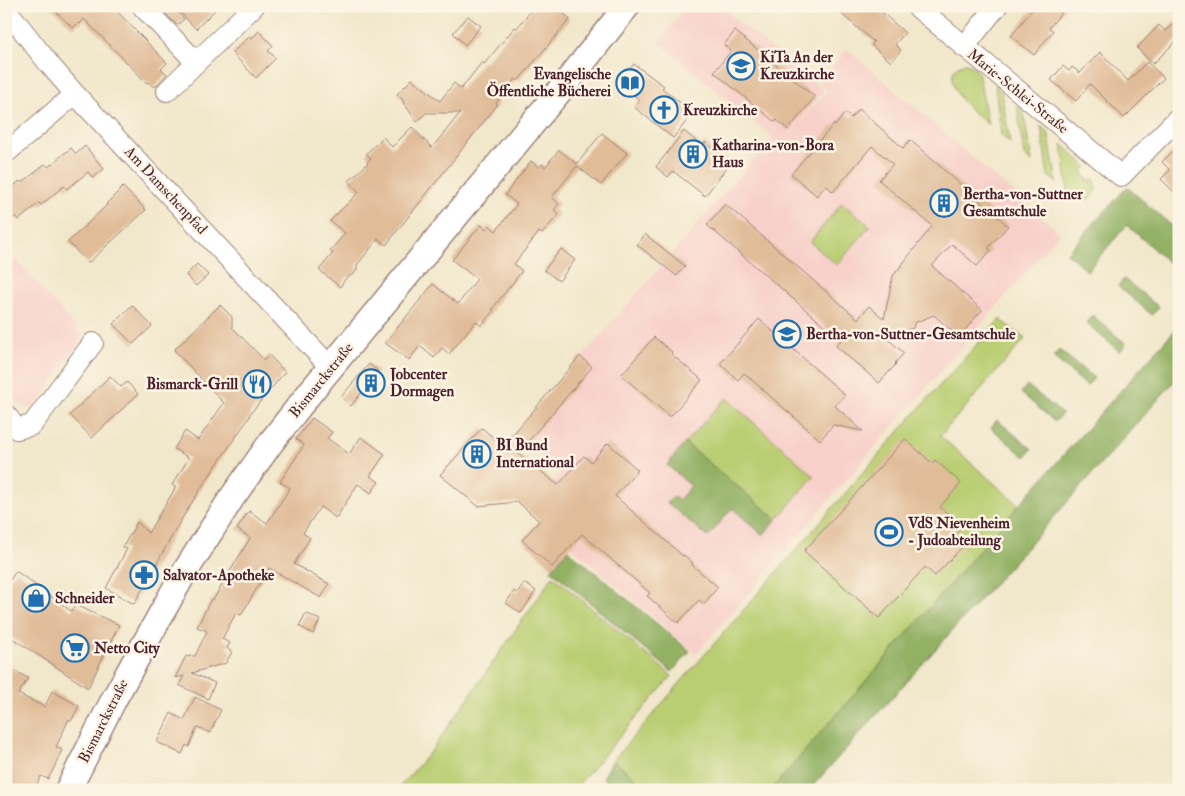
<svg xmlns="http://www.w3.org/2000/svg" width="1185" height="796" font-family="'IM FELL Double Pica',serif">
<rect width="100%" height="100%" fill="#fcf5e5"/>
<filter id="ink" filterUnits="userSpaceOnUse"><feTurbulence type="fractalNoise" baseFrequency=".02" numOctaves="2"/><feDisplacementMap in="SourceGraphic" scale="10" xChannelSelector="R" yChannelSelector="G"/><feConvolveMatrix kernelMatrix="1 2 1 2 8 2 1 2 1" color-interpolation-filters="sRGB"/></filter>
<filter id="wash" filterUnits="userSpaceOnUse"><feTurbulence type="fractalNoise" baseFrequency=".0096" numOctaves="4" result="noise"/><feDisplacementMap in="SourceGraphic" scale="20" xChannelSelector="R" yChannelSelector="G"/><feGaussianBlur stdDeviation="1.12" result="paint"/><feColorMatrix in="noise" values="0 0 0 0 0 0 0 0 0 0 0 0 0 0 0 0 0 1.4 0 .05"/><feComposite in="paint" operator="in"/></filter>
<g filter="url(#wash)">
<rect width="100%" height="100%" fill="#f1e7cb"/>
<path fill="#f7d0c9" d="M 688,6 L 719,6 L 824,91 L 782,144 L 827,91 L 818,84 L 847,49 L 1060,233 L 696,654 L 529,510 L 560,473 L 515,434 L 773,137 L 658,42 Z
M 6,248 L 83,336 L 41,400 L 32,408 L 21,406 L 6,389 Z"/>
<path fill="#b9ce72" stroke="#82764e" d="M 965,63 C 973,65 976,68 979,75 L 988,125 C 981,118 972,112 965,104 C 957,96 945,75 958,66 C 958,66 964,64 965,63 Z
M 995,85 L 1001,91 L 1010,143 L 1001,135 Z
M 1017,105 L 1023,110 L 1032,162 L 1024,155 Z
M 1041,126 L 1048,132 L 1057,183 L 1048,176 Z
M 1062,144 L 1087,167 L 1082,171 L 1088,181 L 1094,179 L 1097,188 C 1092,204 1079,202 1068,192 Z
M 842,203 L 870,226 L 837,265 L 810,242 Z
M 1000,319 L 1025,339 L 940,436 L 1019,505 L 771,790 L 650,790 L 613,760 L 916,412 Z
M 726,398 L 814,476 L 777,519 L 685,443 Z
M 553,576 L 672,676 L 577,786 L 575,790 L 397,790 L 432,750 Z"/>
<path fill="#92b164" stroke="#6e6848" d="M 1127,187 L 1179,232 L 1179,272 L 1127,225 L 1087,271 L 1067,253 Z
M 1124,279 L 1159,307 L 1152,315 L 1118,286 Z
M 1092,315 L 1126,344 L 1120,352 L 1086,323 Z
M 1179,325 L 1179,376 L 1023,552 L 809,790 L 771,790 L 1019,505 Z
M 1059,350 L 1094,378 L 1087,386 L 1053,357 Z
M 1027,385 L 1062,414 L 1055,422 L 1021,393 Z
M 997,420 L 1032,449 L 1025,457 L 991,428 Z
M 685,443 L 777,519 L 763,535 L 732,508 L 708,537 L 667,503 L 674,496 L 679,500 L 691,486 L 667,465 Z
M 568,550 L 690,651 L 672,672 L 551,570 Z
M 613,760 L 650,790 L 617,790 L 603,778 Z"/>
<g id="blocks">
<path fill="#e0bc98" d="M 50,6 L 112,6 L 167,63 L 161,69 L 167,74 L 156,86 L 154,87 L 148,82 L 147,83 L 84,19 L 80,24 L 78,23 L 73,28 Z
M 174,6 L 219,6 L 196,29 Z
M 535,6 L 555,6 L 570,19 L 518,81 L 515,79 L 496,103 L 498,104 L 386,245 L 378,239 L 357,265 L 357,269 L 354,274 L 346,278 L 340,287 L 319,270 L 333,253 L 330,251 L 345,233 L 330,221 L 359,192 L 349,181 L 368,163 L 367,162 L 371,158 L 366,154 L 383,137 L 392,147 L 412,127 L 432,148 L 460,113 L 426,113 L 417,122 L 403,102 L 403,100 L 397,94 L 412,79 L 440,101 L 454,83 L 461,89 L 482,62 L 484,64 L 515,27 L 517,28 Z
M 832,6 L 875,6 L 905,33 L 895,44 L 901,50 L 891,62 L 871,45 L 874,42 Z
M 1035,6 L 1067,6 L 1049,28 L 1053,31 L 1034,55 L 1011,36 Z
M 173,7 L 184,19 L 177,25 L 166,14 Z
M 468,16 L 481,26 L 465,45 L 453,33 Z
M 1179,18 L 1179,38 L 1153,64 L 1137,48 L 1159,25 L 1165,31 Z
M 259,31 L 273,46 L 268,51 L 276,58 L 256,78 L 232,53 L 250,36 L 252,38 Z
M 735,31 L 815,97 L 788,130 L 777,120 L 775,122 L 714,72 L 731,51 L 724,45 Z
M 1100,52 L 1128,81 L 1147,62 L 1164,78 L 1124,118 L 1090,84 L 1076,101 L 1051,80 L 1063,66 L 1069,71 L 1072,67 L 1080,73 Z
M 634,64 L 664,86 L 662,88 L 693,113 L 673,138 L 634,107 L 640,100 L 619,82 Z
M 859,109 L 903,148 L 910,140 L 1008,226 L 988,248 L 991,250 L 977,266 L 952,244 L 932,266 L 982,310 L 959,337 L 934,315 L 914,323 L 913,328 L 885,337 L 904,353 L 895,363 L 896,364 L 879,383 L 836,346 L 841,340 L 707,225 L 725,204 L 858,319 L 869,306 L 884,319 L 893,276 L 932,226 L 879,180 L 893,164 L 872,146 L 833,192 L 826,185 L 817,196 L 791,174 L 834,124 L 835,126 L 845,113 L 851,118 Z
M 684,131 L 702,146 L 705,142 L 731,162 L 705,196 L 673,171 L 668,177 L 656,167 Z
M 602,133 L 627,153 L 601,185 L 577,166 L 552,197 L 559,204 L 554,210 L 559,214 L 542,234 L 539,232 L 514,264 L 522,271 L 492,309 L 494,310 L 481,326 L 476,321 L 449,354 L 442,348 L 434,358 L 420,346 L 409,360 L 385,343 L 433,284 L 458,304 L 477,279 L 452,260 L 481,225 L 486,229 L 489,225 L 496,231 L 517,204 L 505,195 L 531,161 L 539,167 L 542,164 L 545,167 L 559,150 L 577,164 Z
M 1179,145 L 1179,197 L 1161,179 L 1170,170 L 1162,162 Z
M 85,146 L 104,169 L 93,178 L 88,172 L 67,189 L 64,186 L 41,205 L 39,203 L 19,220 L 16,216 L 6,224 L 6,192 L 20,181 L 22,183 L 45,164 L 48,167 L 71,148 L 76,154 Z
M 123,187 L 146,210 L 88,263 L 68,242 L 107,205 L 106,204 Z
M 645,234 L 685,266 L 677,276 L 637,245 Z
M 561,249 L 575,260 L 559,281 L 544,270 Z
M 197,264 L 208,275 L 196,286 L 186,275 Z
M 132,305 L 152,326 L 133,344 L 113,324 Z
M 220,305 L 232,317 L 232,327 L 236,331 L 264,360 L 269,355 L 285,372 L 249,415 L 250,416 L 203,485 L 181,520 L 134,604 L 106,588 L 127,549 L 123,547 L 137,522 L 148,533 L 176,487 L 172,485 L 189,458 L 174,449 L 185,431 L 198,440 L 224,403 L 174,350 Z
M 759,319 L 845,395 L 835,406 L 863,431 L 833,425 L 820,440 L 744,373 L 738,380 L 720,364 Z
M 654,337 L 672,352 L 671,354 L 702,380 L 670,417 L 621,375 Z
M 580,356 L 592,367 L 518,453 L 558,485 L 584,456 L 591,462 L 608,443 L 638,470 L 615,496 L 683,556 L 684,555 L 693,563 L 692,565 L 718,587 L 704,604 L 699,600 L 678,623 L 647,596 L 650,593 L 582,534 L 552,567 L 522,540 L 539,521 L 518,502 L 478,506 L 440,475 L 482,428 L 503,446 Z
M 369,364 L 378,371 L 351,406 L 341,397 Z
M 110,376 L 121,387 L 127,382 L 138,394 L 92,438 L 70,415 Z
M 312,418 L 332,432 L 327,438 L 349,454 L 361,437 L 385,454 L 370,476 L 379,482 L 371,493 L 358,484 L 336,518 L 320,507 L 303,533 L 310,538 L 294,564 L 329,584 L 321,598 L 269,568 L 241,615 L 236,613 L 222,639 L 230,643 L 227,648 L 232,652 L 226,663 L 192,673 L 215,683 L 208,699 L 179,685 L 184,676 L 175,678 L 186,656 L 189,657 L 189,656 L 195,656 L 207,631 L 197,627 L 211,599 L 213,600 L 250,538 L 237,529 L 249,511 L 267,523 L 290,488 L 280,482 L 304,445 L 296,439 Z
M 905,439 L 932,463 L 935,460 L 961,483 L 940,507 L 962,527 L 953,537 L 963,546 L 935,576 L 925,567 L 879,618 L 804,551 Z
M 16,571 L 71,611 L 76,605 L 119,625 L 88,688 L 6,634 L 6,586 Z
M 524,583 L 536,591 L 521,613 L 506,603 L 514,591 L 517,593 Z
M 306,613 L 320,620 L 313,634 L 299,626 Z
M 6,666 L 28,678 L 18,694 L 45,707 L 52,691 L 79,706 L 71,721 L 69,719 L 56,747 L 62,750 L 54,768 L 48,779 L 41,776 L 34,790 L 6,790 Z
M 195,697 L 221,710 L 210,733 L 197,727 L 189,747 L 186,745 L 182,754 L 157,742 L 171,713 L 184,720 Z"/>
</g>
</g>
<g filter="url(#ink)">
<use href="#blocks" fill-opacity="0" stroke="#9e837b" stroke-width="1"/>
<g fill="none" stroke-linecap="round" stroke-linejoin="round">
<g stroke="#9e837b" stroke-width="22">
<path id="minor" d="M 916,6 L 1121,176 L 1179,117
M 143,7 L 196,62
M 6,9 L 49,64 L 75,94 L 331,368
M 964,47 L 997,6
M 167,91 L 254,6
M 6,153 L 75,94
M 6,415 L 17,429 L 32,425 L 93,343"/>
</g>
<g stroke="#9e837b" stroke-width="28">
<path id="tertiary" d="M 68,790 L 114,699 L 181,578 L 231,499 L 272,441 L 312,390 L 571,77 L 627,6"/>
</g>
<use href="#minor" stroke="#fff" stroke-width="20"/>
<use href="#tertiary" stroke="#fff" stroke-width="25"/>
</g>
</g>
<defs>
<g id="school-ring" transform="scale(1.4375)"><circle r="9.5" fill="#fcf5e5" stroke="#1f6fb2" stroke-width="1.5"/><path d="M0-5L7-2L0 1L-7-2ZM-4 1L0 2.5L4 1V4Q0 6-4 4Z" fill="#1f6fb2"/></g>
<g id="library-ring" transform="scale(1.4375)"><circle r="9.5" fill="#fcf5e5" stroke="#1f6fb2" stroke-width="1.5"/><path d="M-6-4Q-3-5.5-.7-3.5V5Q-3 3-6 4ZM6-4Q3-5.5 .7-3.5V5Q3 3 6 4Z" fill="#1f6fb2"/></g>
<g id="church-ring" transform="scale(1.4375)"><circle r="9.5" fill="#fcf5e5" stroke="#1f6fb2" stroke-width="1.5"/><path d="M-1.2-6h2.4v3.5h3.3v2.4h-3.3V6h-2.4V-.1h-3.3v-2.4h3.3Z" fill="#1f6fb2"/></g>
<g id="building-ring" transform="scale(1.4375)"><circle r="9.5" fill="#fcf5e5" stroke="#1f6fb2" stroke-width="1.5"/><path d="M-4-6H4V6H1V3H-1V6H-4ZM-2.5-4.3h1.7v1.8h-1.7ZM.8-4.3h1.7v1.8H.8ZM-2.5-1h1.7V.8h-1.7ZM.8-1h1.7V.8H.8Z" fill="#1f6fb2"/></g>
<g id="restaurant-ring" transform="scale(1.4375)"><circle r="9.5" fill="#fcf5e5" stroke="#1f6fb2" stroke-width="1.5"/><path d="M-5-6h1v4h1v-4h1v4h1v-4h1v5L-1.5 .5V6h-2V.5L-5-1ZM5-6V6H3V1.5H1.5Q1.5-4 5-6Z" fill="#1f6fb2"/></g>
<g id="stadium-ring" transform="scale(1.4375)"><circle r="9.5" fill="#fcf5e5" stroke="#1f6fb2" stroke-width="1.5"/><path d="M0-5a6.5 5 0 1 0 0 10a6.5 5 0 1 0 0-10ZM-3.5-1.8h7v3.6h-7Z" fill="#1f6fb2"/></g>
<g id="pharmacy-ring" transform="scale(1.4375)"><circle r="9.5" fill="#fcf5e5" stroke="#1f6fb2" stroke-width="1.5"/><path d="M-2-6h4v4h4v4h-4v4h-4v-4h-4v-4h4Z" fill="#1f6fb2"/></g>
<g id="shop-ring" transform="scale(1.4375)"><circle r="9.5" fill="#fcf5e5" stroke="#1f6fb2" stroke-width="1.5"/><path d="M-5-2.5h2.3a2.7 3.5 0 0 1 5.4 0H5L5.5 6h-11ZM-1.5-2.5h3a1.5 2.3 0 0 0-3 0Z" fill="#1f6fb2"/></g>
<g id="supermarket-ring" transform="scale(1.4375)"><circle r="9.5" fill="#fcf5e5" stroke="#1f6fb2" stroke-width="1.5"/><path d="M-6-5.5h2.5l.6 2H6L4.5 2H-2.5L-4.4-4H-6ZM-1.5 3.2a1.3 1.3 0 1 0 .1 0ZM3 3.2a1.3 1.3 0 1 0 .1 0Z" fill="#1f6fb2"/></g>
</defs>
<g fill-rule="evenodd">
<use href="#school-ring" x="741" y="66"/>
<use href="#library-ring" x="630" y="83"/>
<use href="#church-ring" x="664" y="110"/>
<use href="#building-ring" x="693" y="154"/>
<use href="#building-ring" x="944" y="203"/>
<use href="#school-ring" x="787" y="334"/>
<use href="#building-ring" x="371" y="383"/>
<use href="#restaurant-ring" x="257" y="384"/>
<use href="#building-ring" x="477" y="454"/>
<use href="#stadium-ring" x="889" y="532"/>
<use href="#pharmacy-ring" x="144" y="575"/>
<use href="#shop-ring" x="36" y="598"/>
<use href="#supermarket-ring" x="75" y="648"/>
</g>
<g text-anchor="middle" stroke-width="5" stroke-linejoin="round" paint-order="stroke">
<g font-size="15" font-weight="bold" fill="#4a1f2b" stroke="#fcf5e5" text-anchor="start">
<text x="760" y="62">KiTa An der<tspan x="760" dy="17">Kreuzkirche</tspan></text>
<text x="611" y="79" text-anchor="end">Evangelische<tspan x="611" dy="17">Öffentliche Bücherei</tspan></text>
<text x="683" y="115">Kreuzkirche</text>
<text x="712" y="150">Katharina-von-Bora<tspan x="712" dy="17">Haus</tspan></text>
<text x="963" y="199">Bertha-von-Suttner<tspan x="963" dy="17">Gesamtschule</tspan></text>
<text x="806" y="339">Bertha-von-Suttner-Gesamtschule</text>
<text x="390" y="379">Jobcenter<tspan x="390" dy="17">Dormagen</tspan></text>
<text x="238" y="389" text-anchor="end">Bismarck-Grill</text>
<text x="496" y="450">BI Bund<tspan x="496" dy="17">International</tspan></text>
<text x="908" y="528">VdS Nievenheim<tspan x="908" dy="17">- Judoabteilung</tspan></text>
<text x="163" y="580">Salvator-Apotheke</text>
<text x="55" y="603">Schneider</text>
<text x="94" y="653">Netto City</text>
</g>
<g font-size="15" fill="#4a1f2b" stroke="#fcf5e5">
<text transform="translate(1018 91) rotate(39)" y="5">Marie-Schlei-Straße</text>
<text transform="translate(166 190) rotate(47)" y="5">Am Damschenpfad</text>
<text transform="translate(321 380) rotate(-51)" y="5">Bismarckstraße</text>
<text transform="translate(103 721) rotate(-63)" y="5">Bismarckstraße</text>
</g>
</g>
<rect width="1185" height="796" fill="none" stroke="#fcf5e5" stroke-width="25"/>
</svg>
